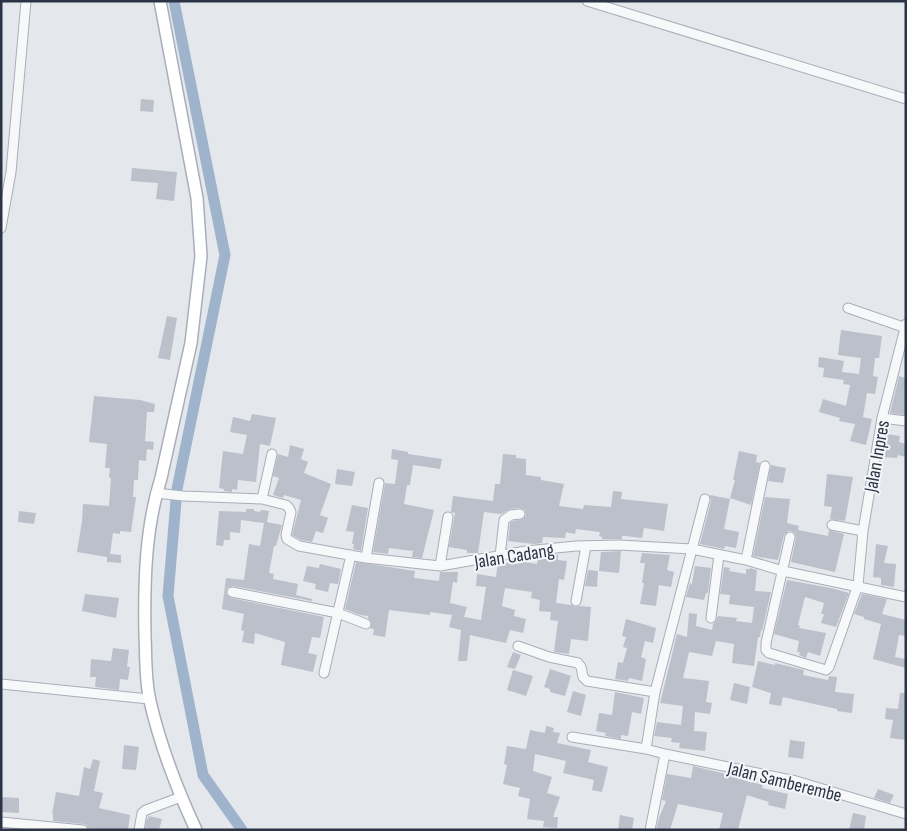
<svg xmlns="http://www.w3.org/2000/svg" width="907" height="831" font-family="'Sofia Sans Condensed',sans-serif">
<rect width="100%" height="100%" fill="#e4e7ec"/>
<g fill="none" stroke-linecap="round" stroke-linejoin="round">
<path stroke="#9fb4cc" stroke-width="11" d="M 174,1 L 225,255 L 177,489 L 168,596 L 203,775 L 242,830"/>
</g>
<path fill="#bbc0ca" d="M 141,99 L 154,100 L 153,112 L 140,111 Z
M 132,168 L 177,172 L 174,201 L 156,199 L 158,183 L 131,181 Z
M 167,316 L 177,318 L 170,360 L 158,358 Z
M 841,330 L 882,336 L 879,358 L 875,358 L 873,376 L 878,377 L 875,394 L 867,393 L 863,417 L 872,419 L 866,445 L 850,441 L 855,424 L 839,421 L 840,418 L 819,412 L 823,399 L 846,406 L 850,385 L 843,384 L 844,380 L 823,377 L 824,368 L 818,367 L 819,357 L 844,361 L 842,372 L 859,374 L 861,358 L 838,355 Z
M 899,376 L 906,378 L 906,415 L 890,413 Z
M 94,396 L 140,400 L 155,404 L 154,412 L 147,412 L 145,441 L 154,442 L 153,450 L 147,449 L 146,461 L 139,460 L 138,480 L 134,480 L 133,497 L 136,497 L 131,532 L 120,531 L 120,534 L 113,533 L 110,554 L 121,555 L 121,563 L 107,562 L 107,557 L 77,552 L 82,521 L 83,504 L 109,506 L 111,478 L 109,477 L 110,468 L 105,468 L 107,444 L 89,442 Z
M 252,414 L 276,418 L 270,446 L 260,444 L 256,482 L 238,480 L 237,490 L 232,489 L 232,492 L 224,491 L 224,489 L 219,488 L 223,451 L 243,454 L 247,435 L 230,432 L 233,417 L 250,421 Z
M 886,434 L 900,436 L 899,442 L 906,444 L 906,457 L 898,455 L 897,458 L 882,457 Z
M 290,445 L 304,449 L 301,459 L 308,462 L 304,473 L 331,484 L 320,515 L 328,518 L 323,533 L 316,531 L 312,542 L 301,540 L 292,535 L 301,500 L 284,495 L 283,498 L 273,495 L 279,478 L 273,476 L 278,454 L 288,457 Z
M 392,449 L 408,452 L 408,454 L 442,459 L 440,469 L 413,465 L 410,485 L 407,485 L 404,504 L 434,510 L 422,558 L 412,557 L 413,551 L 389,548 L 388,554 L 373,552 L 385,483 L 395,484 L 398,460 L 391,459 Z
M 739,451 L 757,455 L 756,462 L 760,463 L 751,505 L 730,498 L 735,480 L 733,480 Z
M 503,454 L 516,455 L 516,458 L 526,459 L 526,475 L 541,477 L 541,480 L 564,484 L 559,506 L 583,509 L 584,505 L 611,507 L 613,491 L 622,492 L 621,499 L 668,504 L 664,531 L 644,528 L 642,538 L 625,536 L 622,536 L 622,539 L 602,539 L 602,537 L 599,536 L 600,532 L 576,529 L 575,534 L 566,532 L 565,538 L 543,537 L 542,543 L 534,544 L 508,541 L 510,523 L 513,521 L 523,519 L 526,516 L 525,510 L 519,508 L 510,509 L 501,514 L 484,512 L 478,553 L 467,553 L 467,550 L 449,547 L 455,513 L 451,512 L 453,496 L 493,501 L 495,484 L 500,484 Z
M 771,465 L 786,468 L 783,483 L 768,481 Z
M 337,469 L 355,472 L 352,486 L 335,484 Z
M 827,474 L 853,477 L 845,521 L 830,519 L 832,507 L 824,506 Z
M 710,495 L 730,499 L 724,529 L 739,532 L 736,548 L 725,546 L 724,549 L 700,544 L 711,501 Z
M 765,497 L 790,499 L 787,523 L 799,526 L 798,530 L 828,536 L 829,530 L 844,534 L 835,572 L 791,562 L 796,538 L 795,533 L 791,531 L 788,531 L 784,535 L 778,560 L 753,556 Z
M 352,505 L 368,508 L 361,551 L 353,549 L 354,544 L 352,544 L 354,532 L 346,531 Z
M 246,509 L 254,509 L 254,511 L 260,512 L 261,510 L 269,511 L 267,522 L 282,525 L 276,546 L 274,546 L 269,573 L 274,574 L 273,579 L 298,584 L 296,595 L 312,599 L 312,601 L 233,586 L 227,588 L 226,594 L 231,598 L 324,617 L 320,638 L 312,637 L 308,653 L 317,655 L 313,672 L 281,665 L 285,642 L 255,633 L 254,644 L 242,642 L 244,631 L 241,630 L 244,614 L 222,609 L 226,578 L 244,580 L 249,544 L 260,546 L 264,523 L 241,520 L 240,533 L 230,532 L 230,540 L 224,540 L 223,546 L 216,545 L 219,511 L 246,512 Z
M 19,511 L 36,513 L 34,524 L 18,522 Z
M 876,544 L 888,546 L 884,563 L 896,564 L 894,587 L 881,585 L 881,578 L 873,577 Z
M 621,551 L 619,573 L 599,571 L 601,552 Z
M 642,553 L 670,555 L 667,570 L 674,572 L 671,587 L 659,585 L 656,606 L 640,604 L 644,583 L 642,583 L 645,563 L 640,563 Z
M 553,555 L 558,555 L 558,560 L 567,561 L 564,580 L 559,579 L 556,603 L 571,605 L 575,607 L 580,606 L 591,607 L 588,641 L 571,639 L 569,654 L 554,652 L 558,621 L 550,620 L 551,612 L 539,611 L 540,600 L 531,598 L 532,592 L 505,588 L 502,606 L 515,610 L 514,616 L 526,619 L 523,633 L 510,630 L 506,643 L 470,635 L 467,661 L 458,661 L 461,630 L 449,627 L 452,615 L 430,612 L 430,615 L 389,610 L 385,637 L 373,635 L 374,629 L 370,628 L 372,623 L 368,618 L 368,616 L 360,615 L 345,609 L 356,562 L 415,571 L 414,578 L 439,581 L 440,572 L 458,572 L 457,583 L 453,582 L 450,603 L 467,607 L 464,617 L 481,620 L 486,587 L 476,586 L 477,574 L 496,577 L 498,562 L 518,564 L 519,561 L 537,564 L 538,556 Z
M 320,564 L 341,569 L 338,584 L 330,583 L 328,592 L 315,589 L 316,584 L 303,581 L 307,566 L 319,568 Z
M 695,566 L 711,568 L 708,593 L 706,593 L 704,600 L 686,597 L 690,583 L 692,584 Z
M 724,567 L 730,568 L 729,571 L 746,574 L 746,569 L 750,569 L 750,568 L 757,570 L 755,591 L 771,592 L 762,631 L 761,630 L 760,637 L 758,637 L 754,666 L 732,663 L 734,644 L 716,641 L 712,656 L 689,652 L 683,678 L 709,681 L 706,702 L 712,703 L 710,714 L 695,712 L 694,731 L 707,732 L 705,751 L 679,748 L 680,743 L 671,742 L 672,738 L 654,736 L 657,722 L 681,725 L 683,706 L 660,703 L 677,634 L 687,637 L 689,613 L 697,614 L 696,626 L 712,630 L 713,624 L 716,621 L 718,616 L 737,618 L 736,621 L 752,623 L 754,607 L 729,604 L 730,595 L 720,594 Z
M 588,570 L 598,571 L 597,587 L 585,586 Z
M 787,580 L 831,588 L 849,593 L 836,627 L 821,623 L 824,614 L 821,614 L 824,603 L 805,597 L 798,625 L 800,626 L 799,628 L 826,633 L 820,656 L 808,652 L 806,658 L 799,655 L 800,652 L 797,652 L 799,641 L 774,634 Z
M 85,594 L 119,598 L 116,618 L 82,611 Z
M 862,594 L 887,599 L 882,614 L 906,620 L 906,636 L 899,635 L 895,657 L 906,659 L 906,668 L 873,659 L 881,624 L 864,619 L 864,617 L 854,614 Z
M 626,619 L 656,628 L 653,643 L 645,641 L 641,657 L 646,659 L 642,681 L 629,678 L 628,681 L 615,679 L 618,662 L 623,663 L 627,648 L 623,647 L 626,637 L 622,636 Z
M 113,648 L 129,650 L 127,667 L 130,667 L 128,680 L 120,679 L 119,690 L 95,687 L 96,677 L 90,677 L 91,659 L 111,661 Z
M 513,652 L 521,655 L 515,669 L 507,667 Z
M 758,661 L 775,665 L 775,663 L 804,670 L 803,675 L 828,680 L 829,676 L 837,677 L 835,692 L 854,694 L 852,713 L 837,711 L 837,709 L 783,697 L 781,706 L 769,704 L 771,693 L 752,687 Z
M 550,669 L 571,676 L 565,696 L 550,692 L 550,689 L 544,687 Z
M 513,670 L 533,676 L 526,696 L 507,690 Z
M 734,683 L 750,687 L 747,704 L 730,700 Z
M 573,691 L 586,695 L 581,716 L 567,712 Z
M 615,692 L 644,698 L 641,714 L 632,712 L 628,736 L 621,735 L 621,739 L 605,736 L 606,733 L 596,731 L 599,713 L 612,715 Z
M 900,693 L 906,693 L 906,740 L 890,738 L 893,720 L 885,719 L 886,708 L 898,709 Z
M 546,726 L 554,728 L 553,732 L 560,733 L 557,743 L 591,750 L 588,762 L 608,767 L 602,792 L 592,790 L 594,780 L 563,773 L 566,761 L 535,754 L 533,771 L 552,777 L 547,793 L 560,797 L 553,817 L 558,817 L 557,828 L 543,827 L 544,821 L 527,819 L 530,799 L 518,796 L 520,788 L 503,784 L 507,765 L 504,764 L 507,746 L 526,749 L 530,730 L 545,733 Z
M 790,740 L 805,742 L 803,759 L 788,757 Z
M 124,745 L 139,747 L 136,770 L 122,769 Z
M 93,759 L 100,761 L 94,791 L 103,793 L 99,808 L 130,815 L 128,830 L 89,830 L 87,825 L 84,824 L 53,821 L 53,814 L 52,814 L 56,792 L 79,796 L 84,767 L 90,769 Z
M 693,766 L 722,773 L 752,783 L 752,782 L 763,785 L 762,788 L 788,794 L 785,809 L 768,805 L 769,802 L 747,795 L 738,830 L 719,830 L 723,813 L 678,804 L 670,830 L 656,830 L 659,818 L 666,801 L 662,800 L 667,774 L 691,778 Z
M 878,789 L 894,795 L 890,803 L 874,798 Z
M 1,797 L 19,798 L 19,813 L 1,812 Z
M 853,813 L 866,816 L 864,830 L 849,830 Z
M 620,815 L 634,818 L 632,830 L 618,830 Z
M 148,816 L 162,819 L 159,830 L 145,830 L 147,818 L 149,819 Z"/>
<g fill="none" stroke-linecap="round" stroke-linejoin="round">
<g stroke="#a9aeb7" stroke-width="11">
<path id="street" d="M 587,1 L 906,99
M 1,228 L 11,172 L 26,1
M 848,308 L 906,328
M 882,418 L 906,421
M 156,493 L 183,496 L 262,499 L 286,505 L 289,508 L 291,512 L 286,535 L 287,539 L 299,546 L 366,558 L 440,566 L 526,551 L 576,546 L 619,545 L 692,549 L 746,560 L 783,571 L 906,597
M 262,499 L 272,454
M 705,499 L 655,692 L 646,749 L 665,754 L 796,781 L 906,814
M 832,525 L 863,531
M 790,537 L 766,643 L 766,650 L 769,653 L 826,670 L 829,667 L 858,585 L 863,531 L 882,418 L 906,324
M 500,556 L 504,520 L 511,515 L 520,514
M 366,558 L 379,483
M 746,560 L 765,466
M 440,566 L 448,517
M 232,592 L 338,613 L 366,624
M 576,601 L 586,546
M 711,618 L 719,555
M 518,646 L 549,657 L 578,663 L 581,667 L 583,677 L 587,681 L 655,692
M 324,673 L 351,555
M 1,684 L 149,699
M 572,737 L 646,749
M 1,822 L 83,830
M 139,830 L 142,813 L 146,810 L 181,797
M 650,830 L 665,754"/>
</g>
<g stroke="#a9aeb7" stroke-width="14">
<path id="secondary" d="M 160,1 L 197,198 L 201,256 L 191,343 L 161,478 C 145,529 144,583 145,636 C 146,657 145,680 150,701 C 160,745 177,789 196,830"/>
</g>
<use href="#street" stroke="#f7f8fa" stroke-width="9"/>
<use href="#secondary" stroke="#fff" stroke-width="11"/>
</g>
<g text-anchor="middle" stroke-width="4" stroke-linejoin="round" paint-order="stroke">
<g font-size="19" fill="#2b3445" stroke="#f4f6f9">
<text transform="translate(876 456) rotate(-80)" y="7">Jalan Inpres</text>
<text transform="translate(514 555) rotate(-9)" y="7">Jalan Cadang</text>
<text transform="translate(785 781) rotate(14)" y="7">Jalan Samberembe</text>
</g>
</g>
<rect width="907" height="831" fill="none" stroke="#2b3445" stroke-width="5"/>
</svg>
